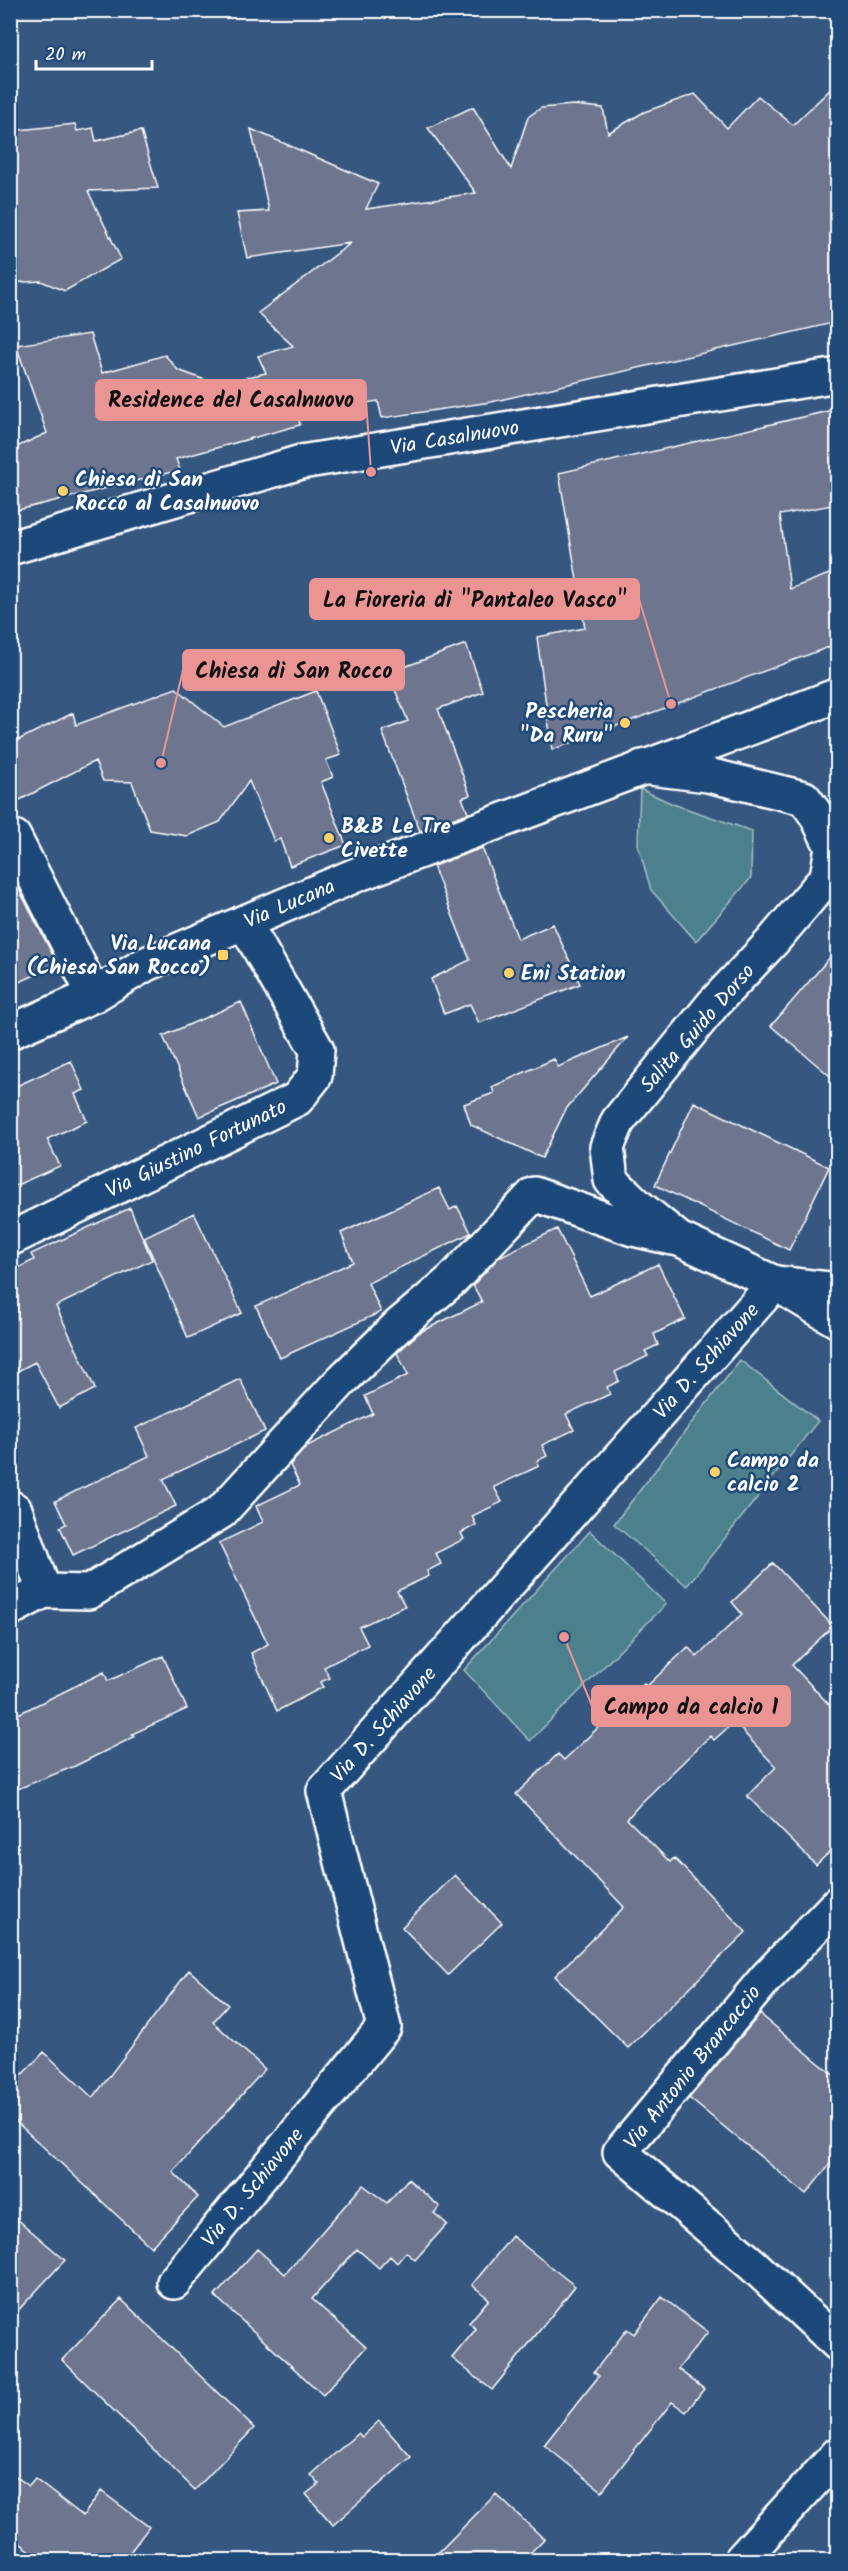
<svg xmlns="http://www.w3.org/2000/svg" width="848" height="2571" font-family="Kalam,sans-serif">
<rect width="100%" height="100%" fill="#365780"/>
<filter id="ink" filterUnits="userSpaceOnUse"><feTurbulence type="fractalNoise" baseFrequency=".0167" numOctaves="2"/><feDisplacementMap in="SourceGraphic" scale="12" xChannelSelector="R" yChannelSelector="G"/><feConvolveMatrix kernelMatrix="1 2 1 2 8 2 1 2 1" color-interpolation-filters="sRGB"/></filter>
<g filter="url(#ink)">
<path fill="#4c808c" stroke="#a6c0c6" stroke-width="1.5" d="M 640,789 L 673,804 L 752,831 L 751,878 L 696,941 L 651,890 L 638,845 Z
M 740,1360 L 818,1421 L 687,1586 L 614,1524 Z
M 590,1531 L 666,1604 L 530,1741 L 464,1670 Z"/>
<path fill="#6d758f" stroke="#fff" stroke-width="1.5" d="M 837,83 L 837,322 L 491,402 L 382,418 L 378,401 L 298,413 L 300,425 L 176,459 L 180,470 L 10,512 L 10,450 L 47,433 L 16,345 L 90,334 L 102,373 L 165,355 L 178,370 L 216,384 L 266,373 L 258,356 L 293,346 L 258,313 L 351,243 L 247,258 L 237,213 L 269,211 L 251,129 L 378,184 L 366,209 L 476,193 L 428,128 L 473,107 L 511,169 L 528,117 L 541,108 L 573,105 L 603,108 L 608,133 L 644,112 L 695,94 L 727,128 L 758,96 L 793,125 Z
M 75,124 L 77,131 L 93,128 L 96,141 L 141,131 L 158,188 L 88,191 L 121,259 L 65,291 L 41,281 L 10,283 L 10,131 Z
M 837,409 L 837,504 L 780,515 L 790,589 L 837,571 L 837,644 L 552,750 L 537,637 L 585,628 L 559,473 Z
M 466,644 L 483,692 L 438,709 L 470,795 L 462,798 L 468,813 L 420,831 L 382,731 L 408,721 L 388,673 Z
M 176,688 L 224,727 L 316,691 L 341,755 L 326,760 L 333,777 L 321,782 L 346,845 L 290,866 L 280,839 L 274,841 L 249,781 L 220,822 L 187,836 L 150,830 L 132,782 L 103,781 L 95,761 L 10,805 L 10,744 L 73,713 L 76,725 Z
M 482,848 L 518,939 L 553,924 L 580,984 L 479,1023 L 470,1004 L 444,1014 L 431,979 L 470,960 L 433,866 Z
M 10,872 L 58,965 L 10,986 Z
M 837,949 L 837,1082 L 771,1026 Z
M 241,1002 L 276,1084 L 199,1117 L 163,1036 Z
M 628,1037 L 566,1109 L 542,1158 L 471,1125 L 464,1104 L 494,1093 L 492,1087 L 554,1059 L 558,1067 Z
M 71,1061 L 84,1090 L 75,1094 L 87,1121 L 47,1139 L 60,1166 L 10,1188 L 10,1089 Z
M 694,1102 L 829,1167 L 789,1250 L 655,1185 Z
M 439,1188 L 450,1210 L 457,1206 L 471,1233 L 368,1283 L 381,1312 L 280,1358 L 256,1306 L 353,1262 L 341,1233 Z
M 130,1208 L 152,1260 L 56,1306 L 95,1389 L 59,1408 L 35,1362 L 10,1375 L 10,1272 L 34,1260 L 31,1254 Z
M 194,1213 L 242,1313 L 188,1338 L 144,1237 Z
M 557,1229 L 590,1296 L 658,1264 L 685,1319 L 654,1334 L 658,1345 L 645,1351 L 648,1356 L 615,1372 L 619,1381 L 607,1387 L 610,1394 L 566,1414 L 574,1430 L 542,1445 L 547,1456 L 537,1461 L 539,1466 L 494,1487 L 502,1502 L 472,1516 L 476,1525 L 461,1533 L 464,1539 L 436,1553 L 441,1564 L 427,1571 L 429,1576 L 397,1591 L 405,1606 L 359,1627 L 368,1645 L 324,1667 L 330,1678 L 320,1682 L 323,1687 L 277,1711 L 251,1653 L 268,1644 L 219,1543 L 263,1522 L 256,1506 L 300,1485 L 290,1465 L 307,1446 L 373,1414 L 365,1396 L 408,1375 L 397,1353 L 411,1340 L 420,1332 L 482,1302 L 473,1285 L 499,1257 Z
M 240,1379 L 265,1431 L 163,1479 L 176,1506 L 73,1555 L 60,1527 L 66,1524 L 55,1501 L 149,1456 L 136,1428 Z
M 773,1563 L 833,1626 L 792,1665 L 837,1713 L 837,1845 L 816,1865 L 747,1796 L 776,1767 L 734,1722 L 714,1740 L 710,1736 L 640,1804 L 627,1819 L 670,1862 L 674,1858 L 746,1932 L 628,2048 L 555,1976 L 624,1907 L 516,1794 L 558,1754 L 564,1760 L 644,1684 L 647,1686 L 688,1647 L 697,1657 L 742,1614 L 732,1602 Z
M 163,1656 L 187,1709 L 132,1734 L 134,1737 L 75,1766 L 10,1792 L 10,1718 L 104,1672 L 108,1681 Z
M 455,1875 L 502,1923 L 448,1975 L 402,1927 Z
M 189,1970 L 228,2005 L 213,2022 L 265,2069 L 173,2172 L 198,2197 L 151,2247 L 10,2116 L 10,2087 L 44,2052 L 93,2098 Z
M 760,2014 L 837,2078 L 837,2155 L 806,2194 L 689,2098 Z
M 408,2179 L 440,2207 L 434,2213 L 447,2224 L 415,2260 L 406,2252 L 397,2263 L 390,2256 L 379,2268 L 357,2249 L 312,2299 L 366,2347 L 323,2395 L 215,2296 L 257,2249 L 285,2274 L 363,2185 L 387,2203 Z
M 10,2213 L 65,2260 L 10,2319 Z
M 512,2236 L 575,2286 L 492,2390 L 452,2358 L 476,2329 L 469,2323 L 489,2299 L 472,2285 Z
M 662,2297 L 708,2332 L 678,2369 L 704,2389 L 686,2412 L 672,2402 L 602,2491 L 544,2445 L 599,2376 L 594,2372 L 627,2329 L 634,2334 Z
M 121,2299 L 254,2428 L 195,2490 L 62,2360 Z
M 379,2421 L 411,2457 L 333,2525 L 306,2494 L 319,2484 L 311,2475 L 358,2433 L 362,2437 Z
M 10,2472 L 29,2486 L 35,2479 L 83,2516 L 101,2491 L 149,2527 L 124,2560 L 43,2560 L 10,2536 Z
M 496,2494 L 544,2539 L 523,2560 L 431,2560 Z"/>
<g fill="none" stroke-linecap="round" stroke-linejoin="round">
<g stroke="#fff" stroke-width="38">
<g id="minor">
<path id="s1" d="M 10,548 L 301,462 L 838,375"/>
<path d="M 642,767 L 708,775 L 804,798 L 817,816 L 832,847 L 827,877 L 772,942 L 714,1003 L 618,1121 L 607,1147 L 611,1180 L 637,1205 L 679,1239 L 775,1283 L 838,1321"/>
<path d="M 10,838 L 14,837 L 94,995"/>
<path id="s2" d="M 10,1239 L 297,1099 L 315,1076 L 317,1050 L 244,922"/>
<path d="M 10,1507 L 15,1510 L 44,1591"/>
<path d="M 10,1609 L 44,1591 L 89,1592 L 221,1512 L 341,1381 L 398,1326 L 452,1280 L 534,1194 L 633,1229 L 672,1238"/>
<path d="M 838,1903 L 765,1979 L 620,2152 L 753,2265 L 838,2344"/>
<path id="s3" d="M 174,2282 L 384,2027 L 324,1791 L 775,1283 L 838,1290"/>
<path d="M 741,2560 L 838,2454"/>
</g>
</g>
<g stroke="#fff" stroke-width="38">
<g id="tertiary">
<path id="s4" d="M 10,1032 L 94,995 L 146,964 L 356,875 L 838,695"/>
</g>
</g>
<use href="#minor" stroke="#1f4a7a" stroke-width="33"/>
<use href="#tertiary" stroke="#1f4a7a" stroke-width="33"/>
</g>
</g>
<g fill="#ffd166" stroke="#1f4a7a" stroke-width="2">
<circle cx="63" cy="491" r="6"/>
<circle cx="625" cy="723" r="6"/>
<circle cx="329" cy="838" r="6"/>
<rect x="217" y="949" width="12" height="12" rx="3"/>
<circle cx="509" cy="973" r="6"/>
<circle cx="715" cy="1472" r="6"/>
</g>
<g text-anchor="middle" stroke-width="5" stroke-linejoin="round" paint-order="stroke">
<g font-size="21" fill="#fff" stroke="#1f4a7a">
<text dy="7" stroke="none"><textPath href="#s1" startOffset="459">Via Casalnuovo</textPath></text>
<text dy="7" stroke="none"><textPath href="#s4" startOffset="308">Via Lucana</textPath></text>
<text transform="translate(697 1028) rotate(-49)" y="7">Salita Guido Dorso</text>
<text dy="7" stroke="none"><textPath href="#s2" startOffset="207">Via Giustino Fortunato</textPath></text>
<text dy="7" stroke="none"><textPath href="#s3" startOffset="1149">Via D. Schiavone</textPath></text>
<text dy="7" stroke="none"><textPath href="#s3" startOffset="663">Via D. Schiavone</textPath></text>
<text transform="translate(692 2067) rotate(-51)" y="7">Via Antonio Brancaccio</text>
<text dy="7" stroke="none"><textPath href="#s3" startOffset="123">Via D. Schiavone</textPath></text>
</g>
<g font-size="21" font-weight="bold" fill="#fff" stroke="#1f4a7a" text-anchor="start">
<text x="75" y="486">Chiesa di San<tspan x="75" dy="24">Rocco al Casalnuovo</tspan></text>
<text x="613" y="718" text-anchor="end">Pescheria<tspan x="613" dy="24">"Da Ruru"</tspan></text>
<text x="341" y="833">B&amp;B Le Tre<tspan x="341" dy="24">Civette</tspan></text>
<text x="211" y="950" text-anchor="end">Via Lucana<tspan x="211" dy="24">(Chiesa San Rocco)</tspan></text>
<text x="521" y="980">Eni Station</text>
<text x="727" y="1467">Campo da<tspan x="727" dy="24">calcio 2</tspan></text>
</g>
</g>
<path fill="none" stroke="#ea9494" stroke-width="2" d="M371 472L366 400M671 704L639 599M161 763L183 670M564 1637L592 1706"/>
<g fill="#ea9494" stroke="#1f4a7a" stroke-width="2">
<circle cx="371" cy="472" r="6"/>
<circle cx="671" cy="704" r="6"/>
<circle cx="161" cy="763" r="6"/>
<circle cx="564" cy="1637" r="6"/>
</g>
<g fill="#ea9494" stroke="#ea9494" stroke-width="2">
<rect x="96" y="380" width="270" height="40" rx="6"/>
<rect x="310" y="579" width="329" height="40" rx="6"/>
<rect x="183" y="650" width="221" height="40" rx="6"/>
<rect x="592" y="1686" width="198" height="40" rx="6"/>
</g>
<g font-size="22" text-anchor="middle" font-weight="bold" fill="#111">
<text x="231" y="407">Residence del Casalnuovo</text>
<text x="475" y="607">La Fioreria di "Pantaleo Vasco"</text>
<text x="294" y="678">Chiesa di San Rocco</text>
<text x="691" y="1714">Campo da calcio 1</text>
</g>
<rect width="848" height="2571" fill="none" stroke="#1f4a7a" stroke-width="36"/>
<rect x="18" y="18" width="812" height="2535" fill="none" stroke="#fff" stroke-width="2" filter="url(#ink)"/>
<path d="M36 60v9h116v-9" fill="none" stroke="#ffffff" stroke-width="3"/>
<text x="45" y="60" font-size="18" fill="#ffffff" stroke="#1f4a7a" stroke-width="4.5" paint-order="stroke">20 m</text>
</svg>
